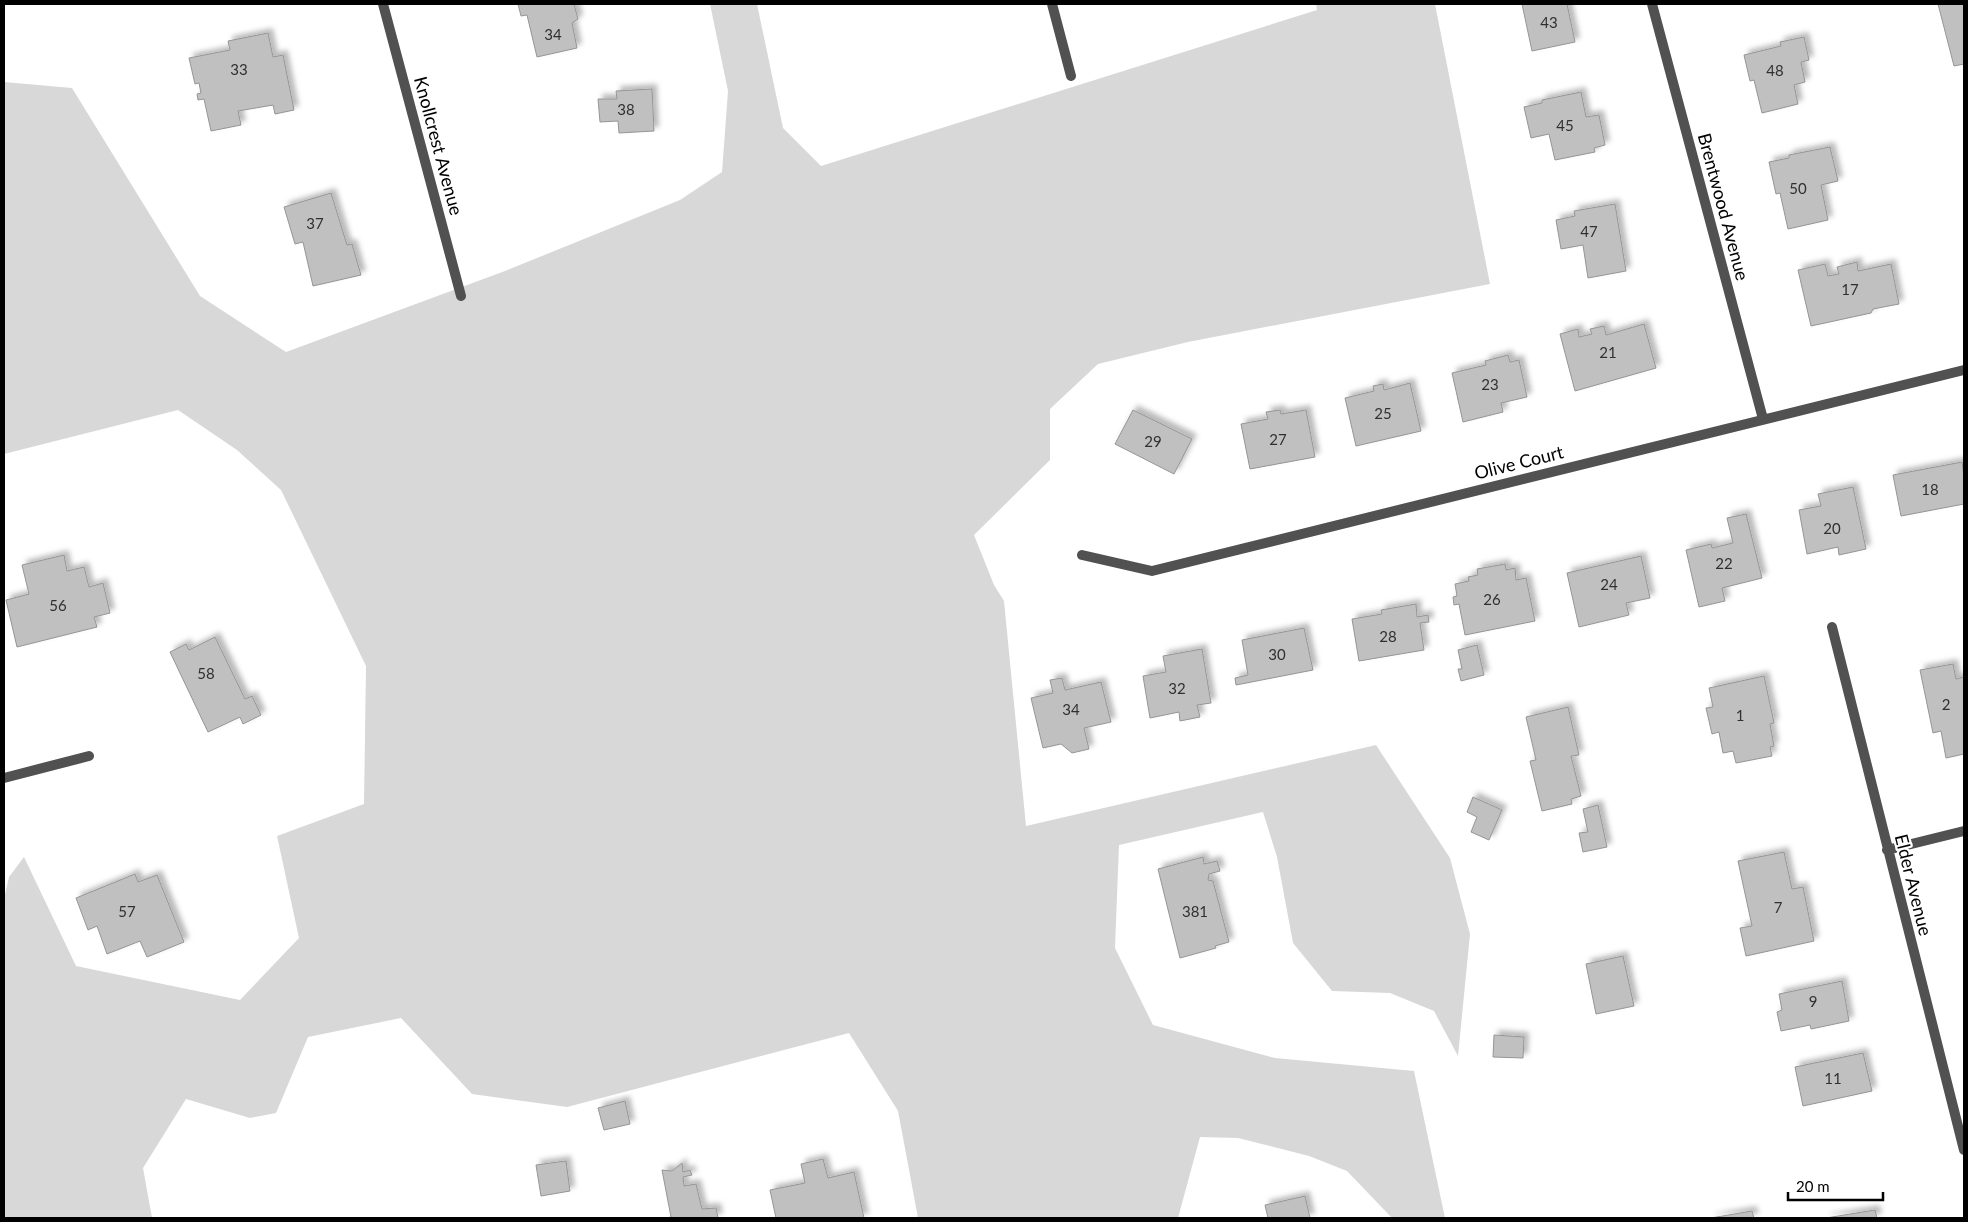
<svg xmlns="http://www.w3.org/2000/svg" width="1968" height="1222" font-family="Lato,sans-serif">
<defs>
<filter id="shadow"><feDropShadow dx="4.5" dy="-4.5" stdDeviation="2.5" flood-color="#0004"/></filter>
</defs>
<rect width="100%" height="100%" fill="#fff"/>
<path fill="#d8d8d8" d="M 710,4 L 757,4 L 783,128 L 821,166 L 1317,10 L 1316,4 L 1435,4 L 1490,284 L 1188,342 L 1098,364 L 1050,409 L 1050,460 L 974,535 L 994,585 L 1004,601 L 1026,826 L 1376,745 L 1450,858 L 1470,934 L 1458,1056 L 1434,1011 L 1390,993 L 1332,991 L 1293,943 L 1277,857 L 1263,812 L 1119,845 L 1115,948 L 1153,1025 L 1275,1058 L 1414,1071 L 1445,1218 L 1392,1218 L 1347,1171 L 1309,1156 L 1238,1138 L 1200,1137 L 1178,1218 L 918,1218 L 898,1111 L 849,1033 L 567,1107 L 472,1094 L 401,1018 L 308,1037 L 276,1113 L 250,1118 L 186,1099 L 143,1168 L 152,1218 L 4,1218 L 4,899 L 9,877 L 24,857 L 76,966 L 240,1000 L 299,938 L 277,836 L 364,804 L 366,666 L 281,490 L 237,450 L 178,410 L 4,454 L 4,82 L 72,88 L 200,296 L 286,352 L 505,271 L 680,200 L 722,172 L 728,91 Z"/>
<path fill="#c0c0c0" stroke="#959595" filter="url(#shadow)" d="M 518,4 L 574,4 L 578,19 L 572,23 L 577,48 L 537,57 L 527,15 L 521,16 Z
M 1522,4 L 1567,4 L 1575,42 L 1532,51 Z
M 1938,4 L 1964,4 L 1964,64 L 1954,66 Z
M 268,33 L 273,57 L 283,55 L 294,110 L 275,114 L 273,105 L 238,111 L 241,125 L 211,131 L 204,99 L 198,100 L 197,94 L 201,93 L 199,83 L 195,84 L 189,58 L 230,50 L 228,41 Z
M 1804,37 L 1809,60 L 1801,62 L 1805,82 L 1794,85 L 1798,104 L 1762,113 L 1754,80 L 1750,81 L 1744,55 L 1781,46 L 1780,42 Z
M 652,89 L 654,131 L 619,133 L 618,121 L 600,122 L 598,99 L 617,99 L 616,91 Z
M 1581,92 L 1586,117 L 1599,115 L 1605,145 L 1594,148 L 1595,152 L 1555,160 L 1549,134 L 1531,138 L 1524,107 L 1542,103 L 1542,100 Z
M 1830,147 L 1838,181 L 1821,185 L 1828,220 L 1788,229 L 1780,193 L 1776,194 L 1769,162 L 1789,158 L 1789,155 Z
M 331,193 L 347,245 L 352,244 L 361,275 L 313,286 L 303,242 L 295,244 L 284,207 Z
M 1615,204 L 1626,271 L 1588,278 L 1583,245 L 1561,249 L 1556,220 L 1575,216 L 1574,211 Z
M 1857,262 L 1858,271 L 1891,264 L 1899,304 L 1873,309 L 1871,313 L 1811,326 L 1798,270 L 1825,264 L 1828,276 L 1839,274 L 1837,267 Z
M 1644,324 L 1656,368 L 1575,391 L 1560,334 L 1578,329 L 1579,337 L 1592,334 L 1590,329 L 1604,326 L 1606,335 Z
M 1508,355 L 1510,362 L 1519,360 L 1527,397 L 1501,403 L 1503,412 L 1463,422 L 1452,373 L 1486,365 L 1485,361 Z
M 1410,383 L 1421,431 L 1356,446 L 1345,398 L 1374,391 L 1373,386 L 1383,384 L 1384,390 Z
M 1133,410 L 1192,439 L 1174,474 L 1115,444 Z
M 1280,410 L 1281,414 L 1306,410 L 1315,457 L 1250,469 L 1241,424 L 1268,419 L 1266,412 Z
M 1962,462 L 1964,476 L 1964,504 L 1901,516 L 1893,475 Z
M 1853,487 L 1866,549 L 1839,555 L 1838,547 L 1807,554 L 1799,510 L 1821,506 L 1818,494 Z
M 1746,514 L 1762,578 L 1722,588 L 1725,601 L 1699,607 L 1686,550 L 1711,544 L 1712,548 L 1733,543 L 1727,518 Z
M 64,555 L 67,571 L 84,567 L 89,587 L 103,583 L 110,613 L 94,617 L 97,627 L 17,647 L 6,600 L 29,594 L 22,565 Z
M 1641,556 L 1650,598 L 1626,603 L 1629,615 L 1579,627 L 1567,573 Z
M 1505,564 L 1506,570 L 1515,568 L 1516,580 L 1526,578 L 1535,621 L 1465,635 L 1459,604 L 1454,605 L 1453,597 L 1457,596 L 1455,584 L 1469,581 L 1468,577 L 1478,575 L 1477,569 Z
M 1416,604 L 1417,617 L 1428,615 L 1429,622 L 1420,623 L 1424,650 L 1359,661 L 1352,619 L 1382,614 L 1381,610 Z
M 1304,628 L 1313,670 L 1236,685 L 1235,678 L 1248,675 L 1242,640 Z
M 215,637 L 245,699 L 252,696 L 261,715 L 243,724 L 240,717 L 208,732 L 170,652 L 186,644 L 189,650 Z
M 1477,645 L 1484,675 L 1461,681 L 1458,669 L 1462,669 L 1458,650 Z
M 1202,649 L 1211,703 L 1197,705 L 1200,717 L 1180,721 L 1179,712 L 1150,718 L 1143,676 L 1166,672 L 1163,656 Z
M 1953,664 L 1956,679 L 1964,677 L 1964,754 L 1946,758 L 1941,731 L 1933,733 L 1920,670 Z
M 1764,676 L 1774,723 L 1770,724 L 1774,746 L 1770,747 L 1772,756 L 1736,763 L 1733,751 L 1723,753 L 1719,732 L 1712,734 L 1706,708 L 1713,707 L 1709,688 Z
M 1062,678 L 1065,690 L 1101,682 L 1111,722 L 1084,728 L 1089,749 L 1072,753 L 1061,744 L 1043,748 L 1031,698 L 1053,693 L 1050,680 Z
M 1568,707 L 1579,755 L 1571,756 L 1581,796 L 1571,799 L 1572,804 L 1542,811 L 1530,761 L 1536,760 L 1526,717 Z
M 1473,797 L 1502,810 L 1489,840 L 1471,832 L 1477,817 L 1467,812 Z
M 1598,805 L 1607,847 L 1583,852 L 1579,833 L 1588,832 L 1583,809 Z
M 1784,852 L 1792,889 L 1803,887 L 1814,941 L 1746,956 L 1740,928 L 1752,926 L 1738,861 Z
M 1203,857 L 1204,864 L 1217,861 L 1220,871 L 1209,874 L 1208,880 L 1213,881 L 1229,942 L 1215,946 L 1216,948 L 1180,958 L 1158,869 Z
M 135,874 L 138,882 L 157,875 L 184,942 L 147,957 L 140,941 L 107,954 L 97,926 L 88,930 L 76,898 Z
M 1623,956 L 1634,1006 L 1596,1014 L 1586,964 Z
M 1842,981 L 1849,1021 L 1811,1029 L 1810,1025 L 1781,1031 L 1777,1012 L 1782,1010 L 1779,994 Z
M 1494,1035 L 1524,1037 L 1523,1058 L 1493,1057 Z
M 1863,1053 L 1872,1091 L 1803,1106 L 1795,1067 Z
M 625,1101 L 630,1124 L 604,1130 L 598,1108 Z
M 823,1159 L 828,1178 L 854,1172 L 864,1218 L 776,1218 L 770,1190 L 805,1183 L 801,1164 Z
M 566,1161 L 570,1191 L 541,1196 L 536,1165 Z
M 682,1163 L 683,1172 L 690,1170 L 692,1175 L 683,1177 L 684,1186 L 696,1184 L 702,1209 L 716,1208 L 718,1218 L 667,1218 L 671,1217 L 662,1170 L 672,1171 Z
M 1305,1196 L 1310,1218 L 1268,1218 L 1265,1205 Z
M 1875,1210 L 1877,1218 L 1826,1218 Z
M 1752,1211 L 1754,1218 L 1711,1218 Z"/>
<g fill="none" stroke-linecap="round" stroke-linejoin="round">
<path stroke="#515151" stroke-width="10" d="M 383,4 L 461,296
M 1052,4 L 1071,76
M 1652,4 L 1763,419
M 1082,555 L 1152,571 L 1964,370
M 1832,627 L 1964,1150
M 4,778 L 89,756
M 1887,850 L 1964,831"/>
</g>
<g text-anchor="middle" stroke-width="4.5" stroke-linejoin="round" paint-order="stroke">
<g font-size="15" fill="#303030">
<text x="1549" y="28">43</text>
<text x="553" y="40">34</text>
<text x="239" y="75">33</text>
<text x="1775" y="76">48</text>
<text x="626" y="115">38</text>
<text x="1565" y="131">45</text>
<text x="1798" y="194">50</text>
<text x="315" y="229">37</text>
<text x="1589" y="237">47</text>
<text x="1850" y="295">17</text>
<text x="1608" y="358">21</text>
<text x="1490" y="390">23</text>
<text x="1383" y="419">25</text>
<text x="1278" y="445">27</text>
<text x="1153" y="447">29</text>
<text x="1930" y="495">18</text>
<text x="1832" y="534">20</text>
<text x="1724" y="569">22</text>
<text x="1609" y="590">24</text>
<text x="1492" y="605">26</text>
<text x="58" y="611">56</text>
<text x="1388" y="642">28</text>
<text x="1277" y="660">30</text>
<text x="206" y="679">58</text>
<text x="1177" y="694">32</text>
<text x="1946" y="710">2</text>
<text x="1071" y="715">34</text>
<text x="1740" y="721">1</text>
<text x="1778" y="913">7</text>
<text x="127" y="917">57</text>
<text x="1195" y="917">381</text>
<text x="1813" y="1007">9</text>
<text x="1833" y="1084">11</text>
</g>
<g font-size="18" fill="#000" stroke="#fff">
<text transform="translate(438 146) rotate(75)" y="6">Knollcrest Avenue</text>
<text transform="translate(1723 207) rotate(75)" y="6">Brentwood Avenue</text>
<text transform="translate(1519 463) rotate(-14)" y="6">Olive Court</text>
<text transform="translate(1913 885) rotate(76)" y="6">Elder Avenue</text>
</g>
</g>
<rect width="1968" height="1222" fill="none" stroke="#000000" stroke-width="10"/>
<path d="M1788 1192v8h95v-8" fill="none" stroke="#000000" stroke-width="2.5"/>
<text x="1796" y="1192" font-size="15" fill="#000000" stroke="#ffffff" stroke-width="4" paint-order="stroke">20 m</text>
</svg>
